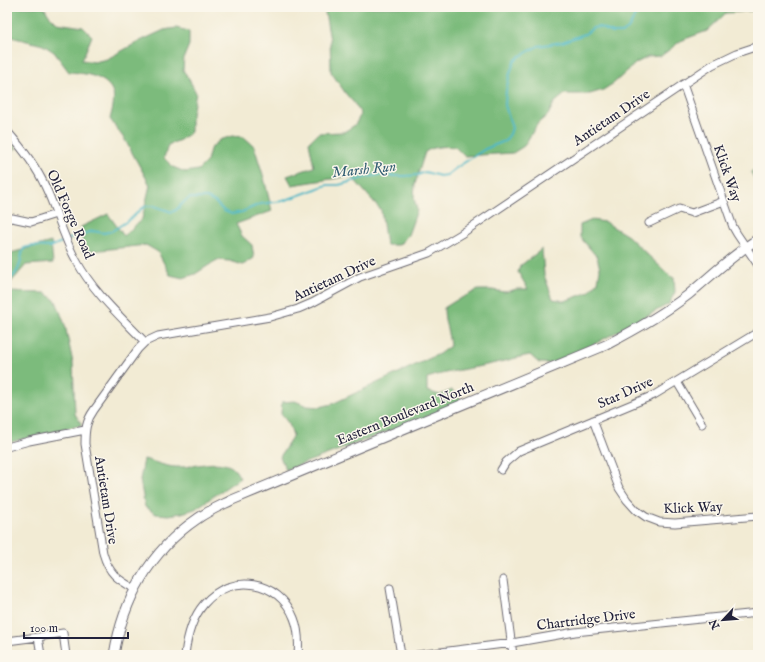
<svg xmlns="http://www.w3.org/2000/svg" width="765" height="662" font-family="'IM FELL English',serif">
<rect width="100%" height="100%" fill="#fbf7ec"/>
<filter id="ink" filterUnits="userSpaceOnUse"><feTurbulence type="fractalNoise" baseFrequency=".025" numOctaves="2"/><feDisplacementMap in="SourceGraphic" scale="8" xChannelSelector="R" yChannelSelector="G"/><feConvolveMatrix kernelMatrix="1 2 1 2 8 2 1 2 1" color-interpolation-filters="sRGB"/></filter>
<filter id="wash" filterUnits="userSpaceOnUse"><feTurbulence type="fractalNoise" baseFrequency=".012" numOctaves="4" result="noise"/><feDisplacementMap in="SourceGraphic" scale="16" xChannelSelector="R" yChannelSelector="G"/><feGaussianBlur stdDeviation="0.9" result="paint"/><feColorMatrix in="noise" values="0 0 0 0 0 0 0 0 0 0 0 0 0 0 0 0 0 1.4 0 .05"/><feComposite in="paint" operator="in"/></filter>
<g filter="url(#wash)">
<rect width="100%" height="100%" fill="#f2ebd4"/>
<path fill="#7bbb7c" stroke="#4e6e5c" d="M 7,7 L 44,7 L 48,14 L 57,23 L 83,27 L 92,36 L 82,60 L 94,62 L 107,59 L 140,41 L 164,30 L 176,28 L 189,31 L 189,45 L 184,57 L 183,70 L 190,81 L 196,93 L 191,119 L 191,132 L 180,140 L 168,145 L 164,158 L 173,167 L 185,172 L 198,170 L 207,161 L 210,149 L 220,140 L 232,136 L 244,137 L 254,146 L 264,178 L 272,211 L 236,224 L 242,236 L 252,245 L 254,258 L 243,265 L 230,261 L 217,260 L 195,274 L 183,278 L 170,275 L 158,252 L 146,245 L 83,252 L 81,227 L 108,214 L 124,236 L 142,219 L 150,185 L 125,140 L 110,119 C 112,111 115,101 113,93 C 108,76 83,73 69,72 L 54,52 L 43,45 L 7,36 Z
M 324,7 L 758,7 L 758,11 C 747,10 737,13 726,13 L 707,31 L 682,40 L 661,56 L 648,57 L 636,63 L 614,83 L 603,90 L 590,94 L 565,94 L 554,103 L 548,115 L 538,123 L 524,146 L 513,153 L 464,156 L 455,147 C 445,146 434,146 425,152 L 415,184 L 414,198 L 417,210 L 408,235 L 399,245 L 386,245 L 381,210 L 351,176 L 292,185 L 287,176 L 314,167 L 309,142 L 318,133 L 344,132 L 355,125 L 361,114 L 354,103 L 346,94 L 331,72 L 330,40 Z
M 7,139 L 17,148 L 7,153 Z
M 758,166 L 758,186 L 751,172 Z
M 592,220 L 605,222 L 628,236 L 670,276 L 674,278 L 675,292 L 669,304 L 557,364 L 539,363 L 530,355 C 516,357 504,362 491,364 C 469,369 448,371 427,378 L 427,391 L 440,395 L 452,390 L 461,399 L 452,409 L 442,411 L 286,470 L 280,457 L 293,435 L 289,424 L 281,414 L 282,402 L 295,401 L 307,406 L 320,407 L 332,404 L 439,354 L 450,346 C 449,333 444,322 444,308 L 455,301 L 478,290 L 492,290 L 505,292 L 517,289 L 528,289 L 518,272 L 520,266 L 542,249 L 544,275 L 553,299 L 565,301 L 589,292 L 598,282 L 600,269 L 597,257 L 580,237 L 580,225 Z
M 51,242 L 53,263 L 26,265 L 7,287 L 7,254 Z
M 7,292 L 46,293 L 56,301 L 65,325 L 73,363 L 75,414 L 82,425 L 7,443 Z
M 144,459 C 156,462 168,468 181,467 C 195,467 220,458 233,468 C 236,470 238,475 240,478 L 195,509 L 182,513 L 169,515 L 156,514 L 145,507 L 140,480 Z"/>
<g fill="none" stroke-linecap="round" stroke-linejoin="round">
<path stroke="#4cb8c7" stroke-width="2" d="M 68,239 L 93,231 L 104,233 L 112,231 L 132,218 L 141,209 L 146,206 L 154,206 L 172,212 L 176,210 L 185,201 L 190,198 L 207,198 L 215,202 L 224,211 L 232,214 L 242,212 L 260,204 L 283,201 L 327,185 L 339,185 L 367,177 L 379,175 L 390,176 L 405,176 L 418,175 L 425,172 L 440,176 L 447,175 L 456,168 L 485,149 L 505,141 L 510,134 L 512,128 L 505,105 L 506,91 L 510,73 L 514,62 L 519,57 L 538,46 L 562,42 L 585,34 L 593,28 L 599,27 L 613,33 L 622,33 L 628,29 L 633,20 L 638,7
M 7,282 C 12,278 17,273 19,267 C 22,260 20,256 24,248 L 32,246 L 50,247 L 64,241"/>
</g>
</g>
<g filter="url(#ink)">
<g fill="none" stroke-linecap="round" stroke-linejoin="round">
<g stroke="#6b6871" stroke-width="9">
<path id="minor" d="M 683,84 L 733,227 L 737,234 L 758,265
M 7,131 C 22,148 36,166 45,186 C 57,211 63,237 76,260 C 93,292 120,316 145,342
M 7,219 L 12,218 L 31,222 L 56,214
M 649,223 L 679,209 L 692,213 L 724,201
M 677,382 L 702,424
M 593,420 L 619,488 L 627,500 L 636,510 L 646,517 L 659,522 L 675,523 L 758,516
M 7,447 L 29,441 L 85,430
M 501,470 L 506,462 L 519,451 L 654,395 L 758,332
M 503,580 L 513,655
M 390,588 L 401,655
M 135,589 C 117,579 109,574 103,553 L 85,444 C 85,430 86,421 94,410 L 138,349 L 145,342 L 158,336 L 270,317 L 298,309 L 312,303 L 360,277 L 429,253 L 461,234 L 712,65 L 737,53 L 758,46
M 7,641 L 38,637
M 41,655 L 38,637 L 63,633 L 66,655
M 185,655 C 187,637 192,618 204,604 C 231,572 279,580 294,618 C 299,630 299,643 298,655
M 417,655 L 512,643 L 575,632 L 758,613"/>
</g>
<g stroke="#6b6871" stroke-width="11">
<path id="major" d="M 114,655 C 123,600 150,551 197,519 C 208,511 220,506 232,500 L 606,345 C 635,330 662,315 688,295 C 711,276 732,255 758,239"/>
</g>
<use href="#minor" stroke="#fff" stroke-width="7"/>
<use href="#major" stroke="#fff" stroke-width="9"/>
</g>
</g>
<g text-anchor="middle" stroke-width="3" stroke-linejoin="round" paint-order="stroke">
<g font-size="14" fill="#22223b" stroke="#fbf7ec">
<text transform="translate(611 117) rotate(-34)" y="5">Antietam Drive</text>
<text transform="translate(728 173) rotate(71)" y="5">Klick Way</text>
<text transform="translate(71 214) rotate(66)" y="5">Old Forge Road</text>
<text transform="translate(334 278) rotate(-25)" y="5">Antietam Drive</text>
<text transform="translate(625 392) rotate(-24)" y="5">Star Drive</text>
<text transform="translate(405 413) rotate(-22)" y="5">Eastern Boulevard North</text>
<text transform="translate(107 500) rotate(81)" y="5">Antietam Drive</text>
<text transform="translate(693 507) rotate(-2)" y="5">Klick Way</text>
<text transform="translate(586 619) rotate(-7)" y="5">Chartridge Drive</text>
</g>
<g font-size="15" font-style="italic" fill="#335e73" stroke="#fbf7ec">
<text transform="translate(364 169) rotate(-6)" y="5">Marsh Run</text>
</g>
</g>
<rect width="765" height="662" fill="none" stroke="#fbf7ec" stroke-width="24"/>
<g transform="translate(723 620) rotate(244)" stroke="#fbf7ec" stroke-width="3" paint-order="stroke">
<path d="M0-3L7 15L0 10L-7 15Z" fill="#22223b"/>
<text y="-6" font-size="11" font-weight="bold" text-anchor="middle" fill="#22223b">N</text>
</g>
<path d="M24 632v6h104v-6" fill="none" stroke="#22223b" stroke-width="2"/>
<text x="30" y="632" font-size="12" fill="#22223b" stroke="#fbf7ec" stroke-width="3" paint-order="stroke">100 m</text>
</svg>
